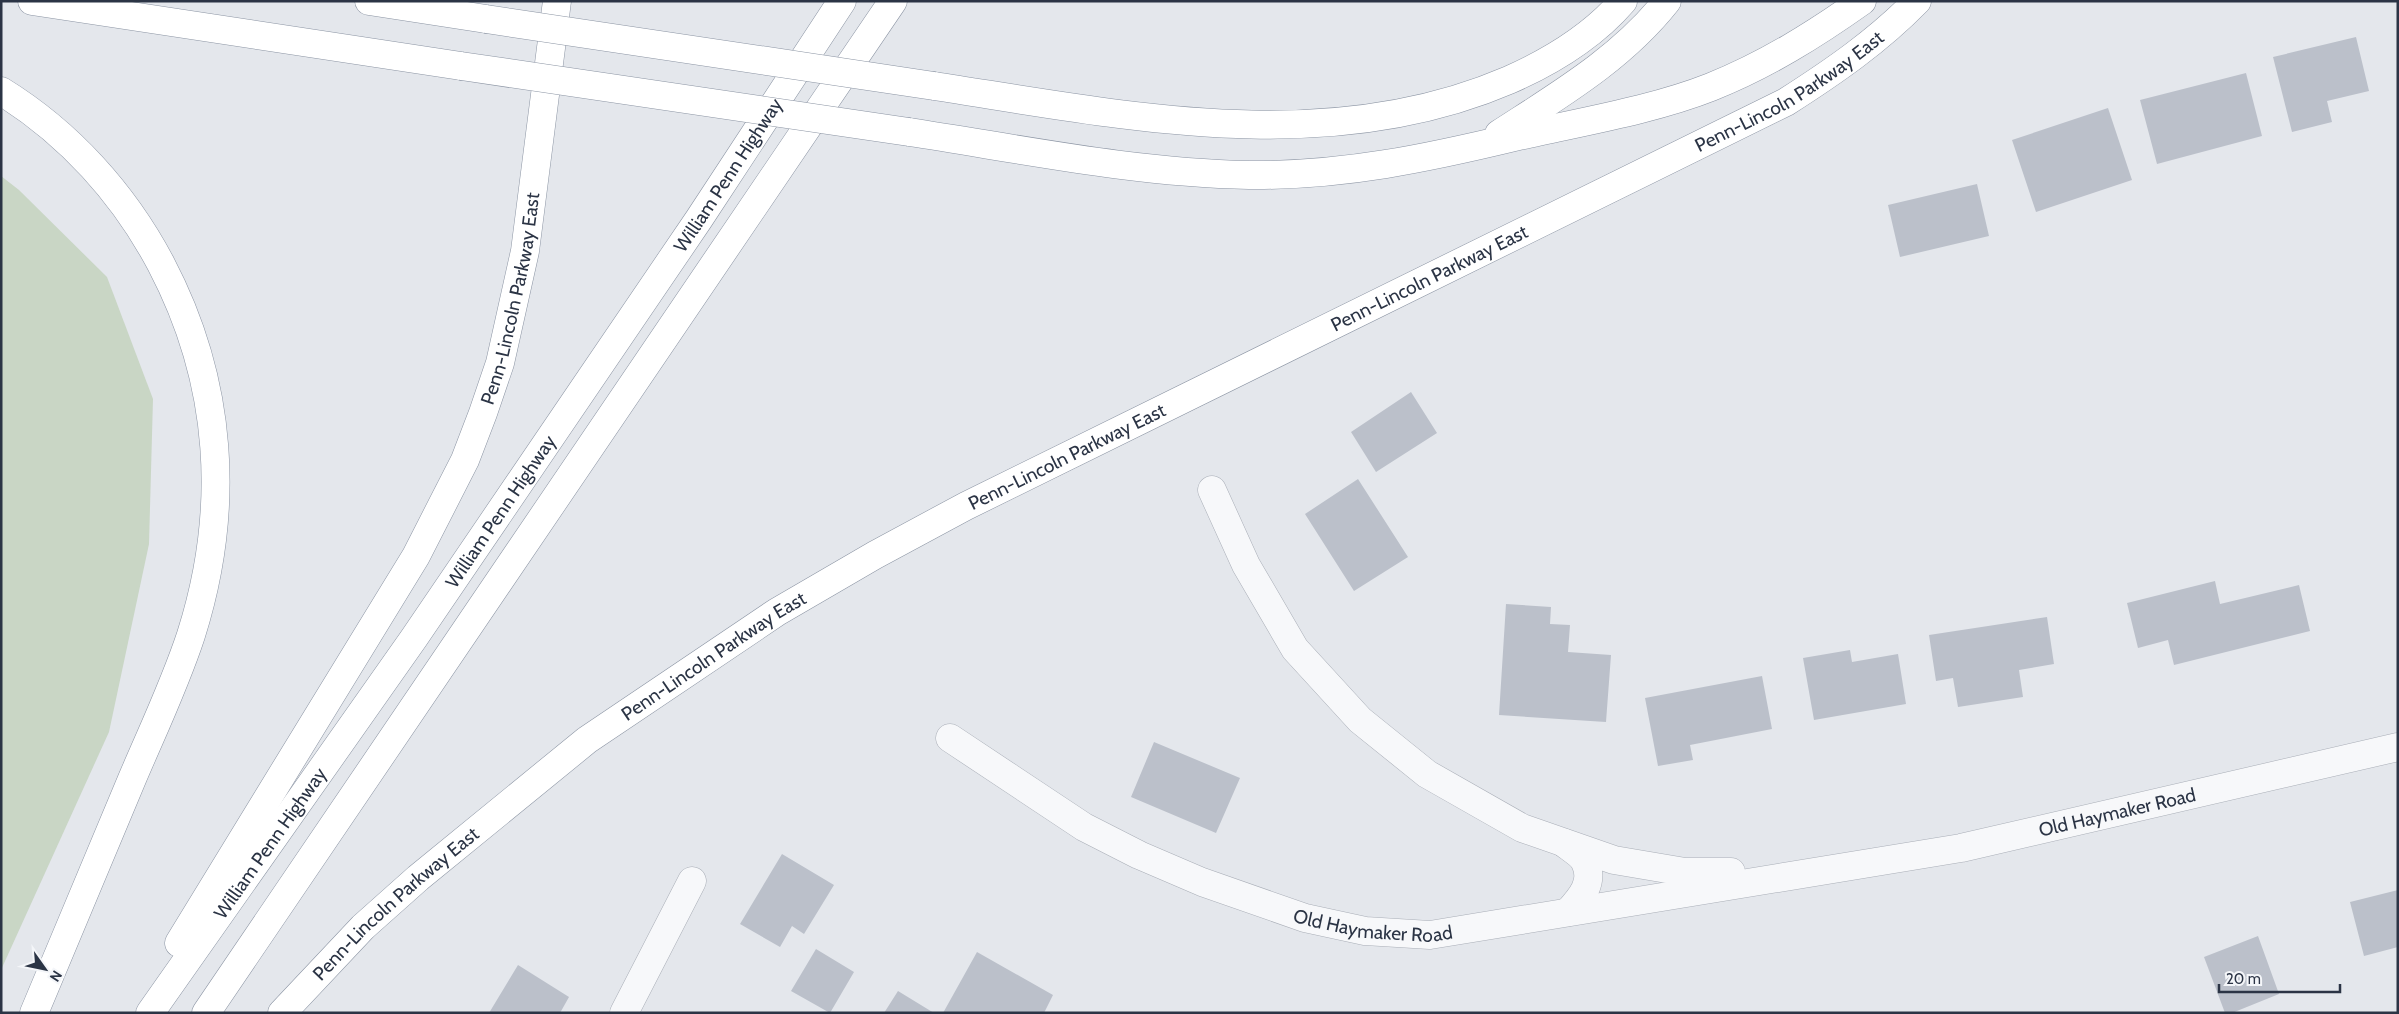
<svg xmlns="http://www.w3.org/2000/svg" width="2399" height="1014" font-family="Cabin,sans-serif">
<rect width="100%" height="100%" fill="#e4e7ec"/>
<path fill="#c9d6c5" d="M 1,176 L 19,190 L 107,277 L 153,399 L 149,544 L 109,732 L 1,970 Z"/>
<path fill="#bbc0ca" d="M 2356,37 L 2369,91 L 2327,101 L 2332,122 L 2292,132 L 2273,57 Z
M 2246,73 L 2262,136 L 2157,164 L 2140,100 Z
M 2108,108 L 2132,180 L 2036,212 L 2012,140 Z
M 1977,184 L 1989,236 L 1900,257 L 1888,205 Z
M 1411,392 L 1437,433 L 1376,472 L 1351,432 Z
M 1358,479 L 1408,557 L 1354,591 L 1305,514 Z
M 2215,581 L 2220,604 L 2299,585 L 2310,631 L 2174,665 L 2168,640 L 2138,648 L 2127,603 Z
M 1506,604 L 1551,607 L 1550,624 L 1570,625 L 1568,652 L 1611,655 L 1606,722 L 1499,715 Z
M 2047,617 L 2054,664 L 2019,670 L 2023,697 L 1958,707 L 1953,678 L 1936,681 L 1929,635 Z
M 1850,650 L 1852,662 L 1898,654 L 1906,704 L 1814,720 L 1803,658 Z
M 1762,676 L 1772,729 L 1690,745 L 1693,760 L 1658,766 L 1645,698 Z
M 1154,742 L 1240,778 L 1216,833 L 1131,797 Z
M 782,854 L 834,885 L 804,934 L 792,926 L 780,947 L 740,924 Z
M 2398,890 L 2398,947 L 2364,956 L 2350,902 Z
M 2258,936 L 2279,994 L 2232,1013 L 2225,1013 L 2204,957 Z
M 816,949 L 854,972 L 830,1013 L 791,991 Z
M 977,952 L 1053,995 L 1044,1013 L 943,1013 Z
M 518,965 L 569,997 L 560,1013 L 489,1013 Z
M 898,991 L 934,1013 L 884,1013 Z"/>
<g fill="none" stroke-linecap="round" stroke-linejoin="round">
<g stroke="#a9aeb7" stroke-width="29">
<g id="street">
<path d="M 1212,490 L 1246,565 L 1295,649 L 1360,720 L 1427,774 L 1522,828 L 1614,860 L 1685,872 L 1731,872"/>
<path id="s1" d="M 950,738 L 1084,827 L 1139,855 L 1202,882 L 1305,918 L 1365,931 L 1430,935 L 1961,848 L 2398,747"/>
<path d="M 1564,843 C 1570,848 1582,855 1585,862 C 1595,882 1581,898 1568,912"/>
<path d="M 624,1013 L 692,881"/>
</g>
</g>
<g stroke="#8b94a3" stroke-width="29">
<g id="highway">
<path d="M 32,1 L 461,66"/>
<path d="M 369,1 L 486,19"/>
<path d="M 934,86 C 1123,115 1326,159 1509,80 C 1552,61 1592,37 1623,1"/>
<path d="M 1,91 C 69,133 124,194 161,264 C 223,382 231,509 191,635 C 175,684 152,732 132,779 C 100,857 67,935 34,1013"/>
<path d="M 909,132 C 1021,149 1135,173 1249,175 C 1343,176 1428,158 1519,136 C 1580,122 1653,110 1711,87 C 1766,65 1814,35 1862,1"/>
<path d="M 1499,134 C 1559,95 1621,59 1667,1"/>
<path id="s2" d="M 179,943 L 416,556 L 465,460 L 483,413 L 500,363 L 525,251 L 557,1"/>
<path id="s3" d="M 150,1013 L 414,638 L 699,219 L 842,1"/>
<path d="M 206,1013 L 893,1"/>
<path id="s4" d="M 282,1013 L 363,927 L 418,878 L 587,740 L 777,612 L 875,555 L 966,506 L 1786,102 C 1833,72 1878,41 1917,1"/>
</g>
</g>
<use href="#street" stroke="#f7f8fa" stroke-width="28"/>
<use href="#highway" stroke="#fff" stroke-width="28"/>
<g stroke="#8b94a3" stroke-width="29" stroke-linecap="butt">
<path id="highway-bridge" d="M 486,19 L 934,86
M 461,66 L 909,132"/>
</g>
<use href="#highway-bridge" stroke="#fff" stroke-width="28"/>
</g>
<g text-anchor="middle" stroke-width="4" stroke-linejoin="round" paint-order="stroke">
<g font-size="19" fill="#2b3445" stroke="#f4f6f9">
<text dy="7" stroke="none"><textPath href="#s4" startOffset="1778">Penn-Lincoln Parkway East</textPath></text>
<text dy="7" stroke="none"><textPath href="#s3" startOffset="1018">William Penn Highway</textPath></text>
<text dy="7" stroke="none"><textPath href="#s4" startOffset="1372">Penn-Lincoln Parkway East</textPath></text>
<text dy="7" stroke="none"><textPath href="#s2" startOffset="730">Penn-Lincoln Parkway East</textPath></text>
<text dy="7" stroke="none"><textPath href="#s4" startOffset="968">Penn-Lincoln Parkway East</textPath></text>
<text dy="7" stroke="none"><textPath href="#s3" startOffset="612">William Penn Highway</textPath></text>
<text dy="7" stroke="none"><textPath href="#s4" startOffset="562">Penn-Lincoln Parkway East</textPath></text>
<text dy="7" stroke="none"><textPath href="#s1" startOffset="1225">Old Haymaker Road</textPath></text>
<text dy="7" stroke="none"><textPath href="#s3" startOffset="208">William Penn Highway</textPath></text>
<text dy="7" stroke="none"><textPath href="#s4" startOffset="158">Penn-Lincoln Parkway East</textPath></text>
<text dy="7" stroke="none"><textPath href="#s1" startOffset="469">Old Haymaker Road</textPath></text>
</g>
</g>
<rect width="2399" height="1014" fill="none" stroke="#2b3445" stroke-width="5"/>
<g transform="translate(45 969) rotate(123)" stroke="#f4f6f9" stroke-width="4" paint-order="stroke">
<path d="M0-4L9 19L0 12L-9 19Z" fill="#2b3445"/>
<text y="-8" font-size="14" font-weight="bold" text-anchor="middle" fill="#2b3445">N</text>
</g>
<path d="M2219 984v8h121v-8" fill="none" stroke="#2b3445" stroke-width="2.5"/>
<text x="2226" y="984" font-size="15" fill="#2b3445" stroke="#f4f6f9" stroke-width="4" paint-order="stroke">20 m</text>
</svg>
